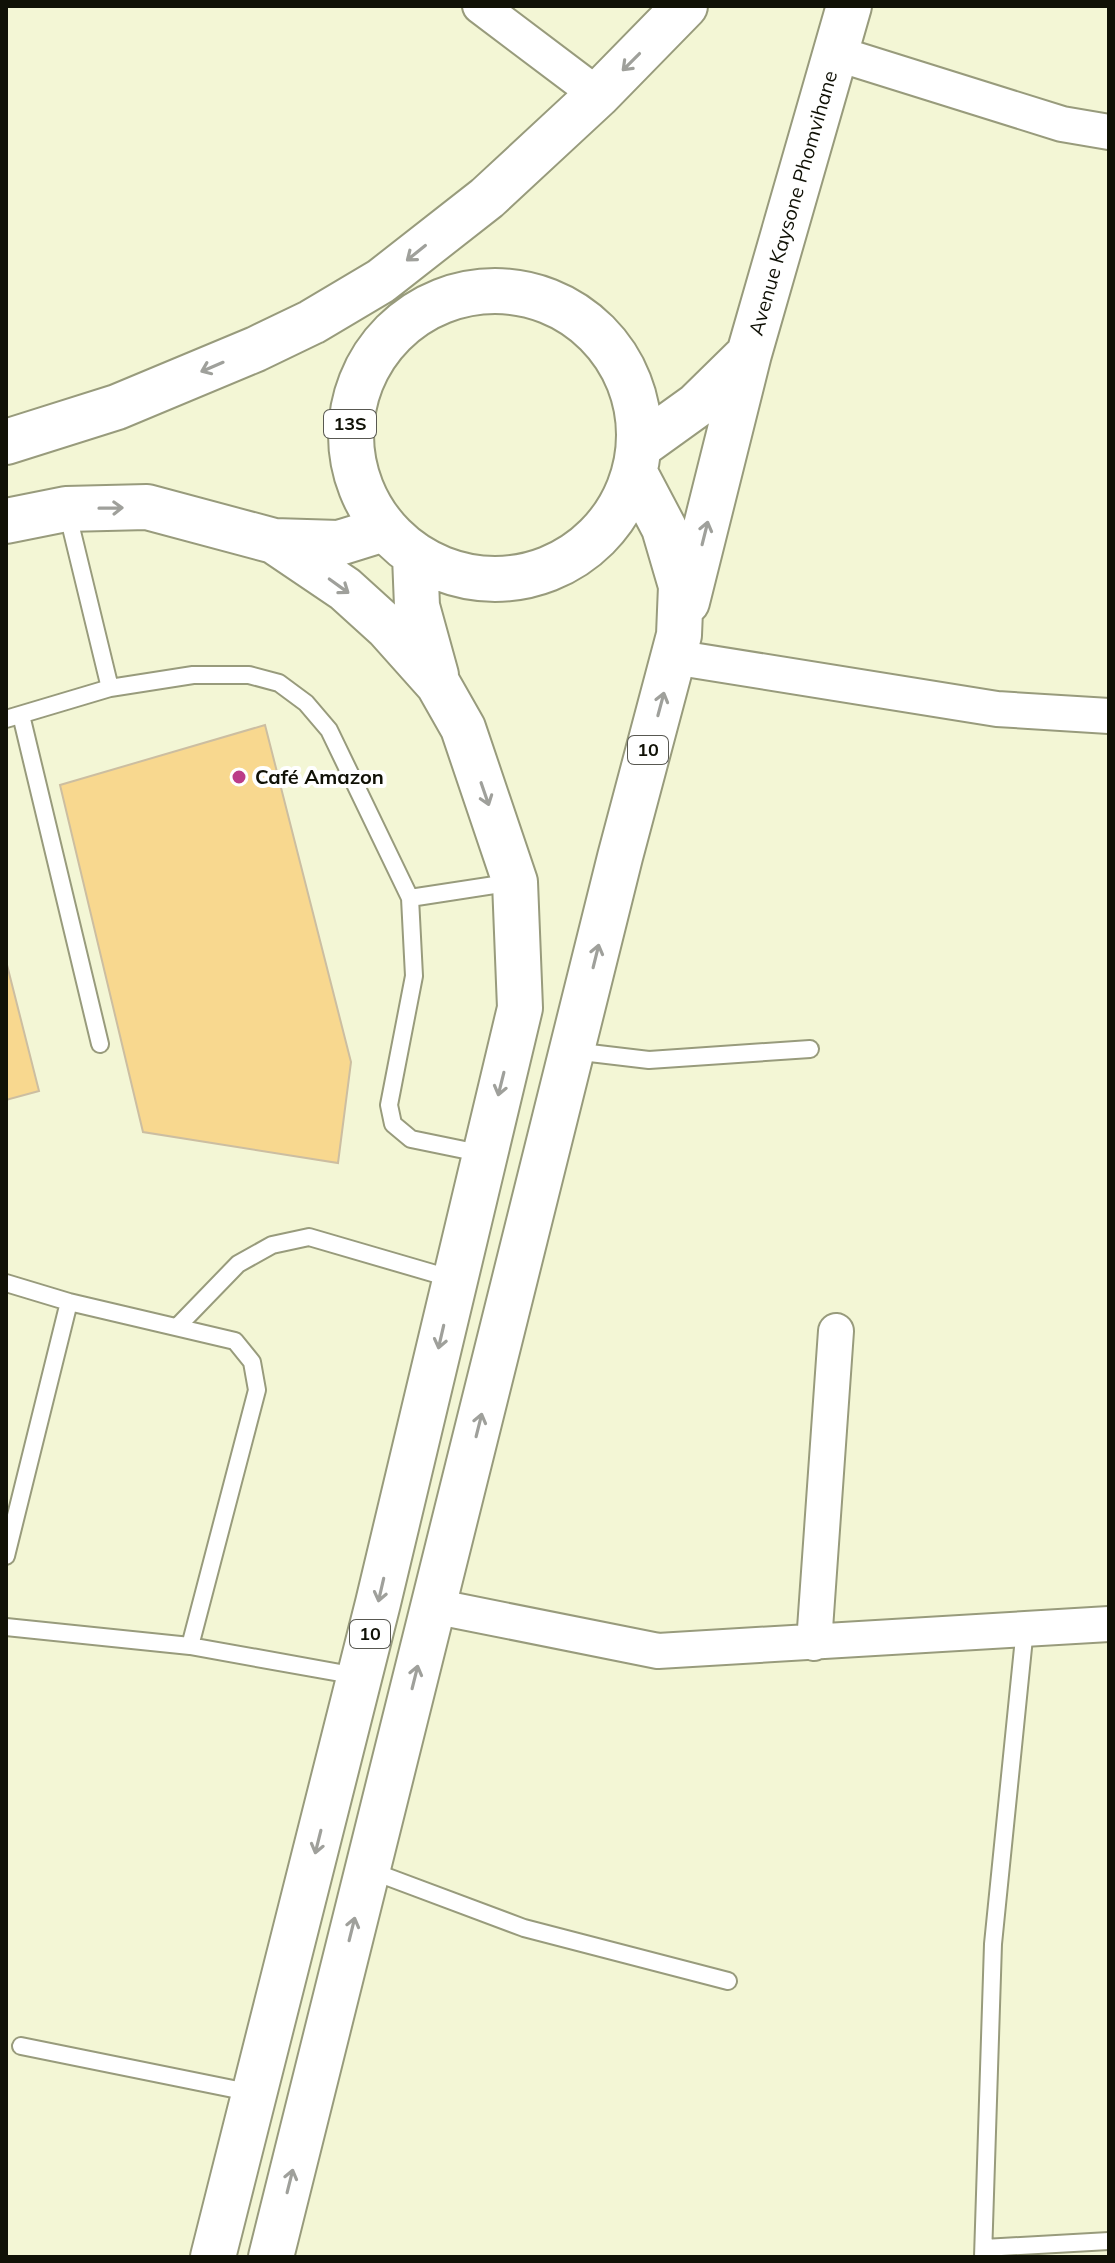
<svg xmlns="http://www.w3.org/2000/svg" width="1115" height="2263" font-family="Mulish,sans-serif">
<rect width="100%" height="100%" fill="#f3f6d5"/>
<path fill="#f8d88f" stroke="#ccbea1" stroke-width="2" d="M 265,725 L 351,1062 L 338,1163 L 143,1132 L 60,785 Z
M 6,961 L 39,1091 L 6,1100 Z"/>
<g fill="none" stroke-linecap="round" stroke-linejoin="round">
<g stroke="#989b7c" stroke-width="20">
<path id="lane" d="M 67,511 L 110,688
M 21,715 L 100,1044
M 6,719 L 110,688 L 193,675 L 249,675 L 279,683 L 306,703 L 329,730 L 410,898 L 414,976 L 389,1105 L 393,1124 L 411,1139 L 484,1154
M 410,898 L 514,882
M 573,1051 L 649,1060 L 810,1049
M 6,1283 L 69,1302 L 235,1341 L 252,1362 L 257,1390 L 190,1646
M 178,1326 L 238,1264 L 272,1245 L 309,1237 L 453,1279
M 6,1556 L 69,1302
M 6,1627 L 190,1646 L 357,1676
M 369,1870 L 524,1928 L 728,1981
M 21,2046 L 253,2093
M 984,2248 L 1109,2241
M 983,2257 L 993,1944 L 1025,1628"/>
</g>
<g stroke="#989b7c" stroke-width="38">
<path id="street" d="M 480,6 L 598,95
M 835,53 L 1062,124 L 1109,132
M 673,657 L 997,709 L 1109,716
M 433,1606 L 658,1651 L 1109,1624
M 814,1643 L 836,1331"/>
</g>
<g stroke="#989b7c" stroke-width="48">
<path id="highway" d="M351 435a144 144 0 1 1 288 0a144 144 0 1 1-288 0Z
M 6,442 L 117,407 L 256,349 L 312,322 L 381,281 L 487,198 L 598,95 L 685,6
M 640,446 L 697,405 L 749,354 L 849,6
M 6,521 L 66,509 L 147,507 L 274,541 L 345,589 L 388,628 L 438,684 L 463,728 L 515,882 L 520,1008 L 378,1603 L 213,2257
M 274,541 L 339,543 L 384,529
M 415,556 L 417,606 L 436,675
M 687,602 L 749,354
M 271,2257 L 620,857 L 679,635 L 681,586 L 664,528 L 635,473"/>
</g>
<use href="#lane" stroke="#fff" stroke-width="16"/>
<use href="#street" stroke="#fff" stroke-width="34"/>
<use href="#highway" stroke="#fff" stroke-width="44"/>
</g>
<defs><path id="oneway-shaft" d="M-6 0H5M1.5-3L5.5 0L1.5 3" fill="none" stroke-width="1.6" stroke-linecap="round" stroke-linejoin="round" transform="scale(2)"/></defs>
<g stroke="#9fa09b">
<use href="#oneway-shaft" transform="translate(631 62) rotate(135)"/>
<use href="#oneway-shaft" transform="translate(416 253) rotate(141)"/>
<use href="#oneway-shaft" transform="translate(212 367) rotate(157)"/>
<use href="#oneway-shaft" transform="translate(111 508) rotate(-1)"/>
<use href="#oneway-shaft" transform="translate(705 533) rotate(-76)"/>
<use href="#oneway-shaft" transform="translate(339 586) rotate(36)"/>
<use href="#oneway-shaft" transform="translate(661 704) rotate(-75)"/>
<use href="#oneway-shaft" transform="translate(485 794) rotate(71)"/>
<use href="#oneway-shaft" transform="translate(596 956) rotate(-76)"/>
<use href="#oneway-shaft" transform="translate(501 1084) rotate(104)"/>
<use href="#oneway-shaft" transform="translate(441 1337) rotate(103)"/>
<use href="#oneway-shaft" transform="translate(479 1425) rotate(-76)"/>
<use href="#oneway-shaft" transform="translate(381 1590) rotate(103)"/>
<use href="#oneway-shaft" transform="translate(415 1677) rotate(-76)"/>
<use href="#oneway-shaft" transform="translate(318 1842) rotate(104)"/>
<use href="#oneway-shaft" transform="translate(352 1929) rotate(-76)"/>
<use href="#oneway-shaft" transform="translate(290 2181) rotate(-76)"/>
</g>
<circle fill="#bb3c88" stroke="#fff" stroke-width="3" cx="239" cy="777" r="8"/>
<g text-anchor="middle" stroke-width="8" stroke-linejoin="round" paint-order="stroke">
<g fill="#fff" stroke="#585851" stroke-width="2">
<rect x="324" y="410" width="52" height="28" rx="6"/>
<rect x="628" y="736" width="40" height="28" rx="6"/>
<rect x="350" y="1620" width="40" height="28" rx="6"/>
</g>
<g font-size="18" font-weight="bold" fill="#101106">
<text x="350" y="430">13S</text>
<text x="648" y="756">10</text>
<text x="370" y="1640">10</text>
</g>
<g font-size="20" fill="#101106" stroke="#fff">
<text transform="translate(793 203) rotate(-74)" y="7">Avenue Kaysone Phomvihane</text>
</g>
<g font-size="20" font-weight="bold" fill="#101106" stroke="#fff" text-anchor="start">
<text x="255" y="784">Café Amazon</text>
</g>
</g>
<rect width="1115" height="2263" fill="none" stroke="#101106" stroke-width="16"/>
</svg>
